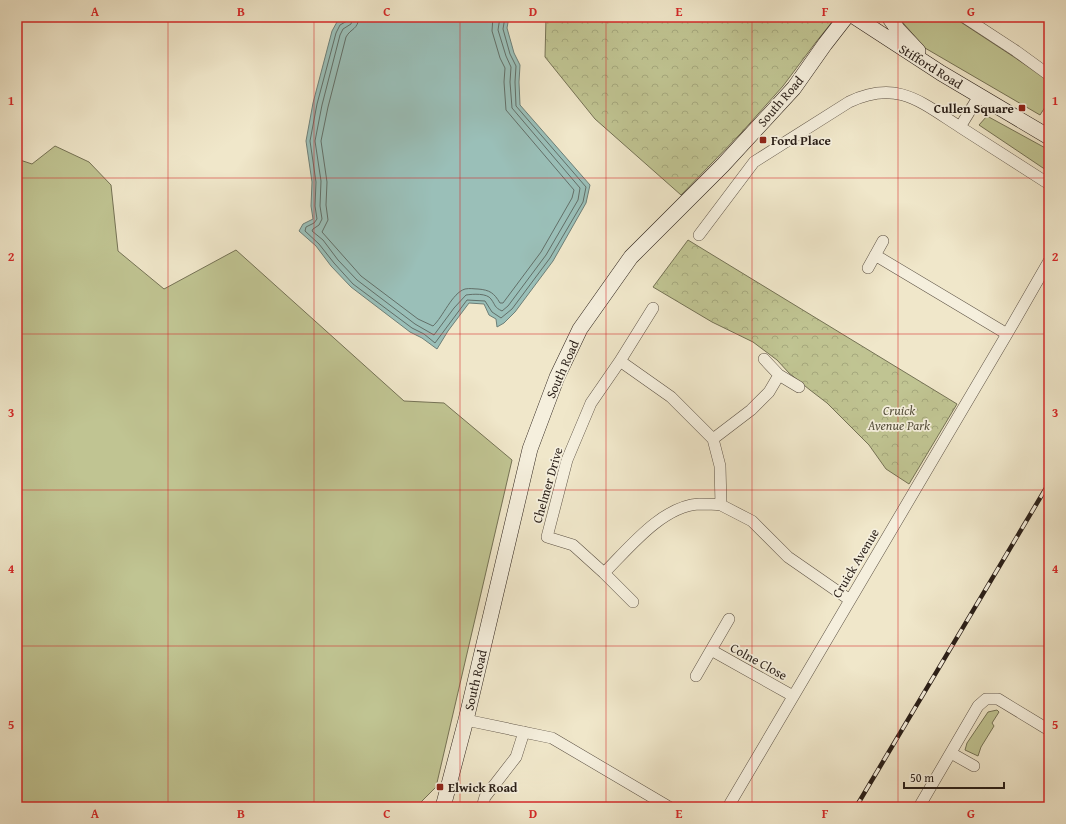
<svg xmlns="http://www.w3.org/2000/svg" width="1066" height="824" font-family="'Gentium Book Plus',serif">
<defs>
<pattern id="forest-crowns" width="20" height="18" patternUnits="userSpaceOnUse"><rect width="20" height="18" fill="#c0c492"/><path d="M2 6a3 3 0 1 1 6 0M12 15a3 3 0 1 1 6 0" fill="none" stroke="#a5a87d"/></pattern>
</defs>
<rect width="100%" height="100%" fill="#f0e7ca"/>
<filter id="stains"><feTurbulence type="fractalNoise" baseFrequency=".005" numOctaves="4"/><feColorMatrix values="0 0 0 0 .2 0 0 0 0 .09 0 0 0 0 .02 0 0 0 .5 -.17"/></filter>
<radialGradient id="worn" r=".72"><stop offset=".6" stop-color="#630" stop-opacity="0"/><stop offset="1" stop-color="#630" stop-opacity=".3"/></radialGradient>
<path fill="#c0c492" stroke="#757255" d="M 898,17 L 953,17 L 1049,80 L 1049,101 L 1040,115 L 925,48 Z
M 987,116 L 1049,150 L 1049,172 L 979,125 Z
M 55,146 L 89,162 L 111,185 L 118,251 L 164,289 L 236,250 L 404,401 L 444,403 L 512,460 L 436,787 L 416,807 L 17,807 L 17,159 L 32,164 Z
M 997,710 L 999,712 L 992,723 L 994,726 L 981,747 L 978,756 L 965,750 L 967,743 L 988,712 Z"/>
<path fill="url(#forest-crowns)" stroke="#757255" d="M 546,17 L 836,17 L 816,42 L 783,86 L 742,132 L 681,195 L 595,119 L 545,57 Z
M 688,240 L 957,404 L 909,484 L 886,469 L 869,445 L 827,403 L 810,390 L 789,373 L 777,360 L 753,342 L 712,322 L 653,287 Z"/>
<path fill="#9abfb8" stroke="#6d7f78" d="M 348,17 L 509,17 L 507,28 L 514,53 L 520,65 L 519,82 L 520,105 L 590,185 L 586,203 L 553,261 L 515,312 L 504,323 L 497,327 L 496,319 L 489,315 L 484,304 L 469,303 L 448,331 L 437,349 L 422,338 L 410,332 L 351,287 L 331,266 L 316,246 L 299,231 L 303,224 L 313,219 L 311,206 L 312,182 L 306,141 L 313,103 L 332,31 L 337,22 Z"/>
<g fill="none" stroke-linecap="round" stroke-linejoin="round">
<path stroke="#626f68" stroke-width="1" d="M 348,17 L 347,21 L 340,25 L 336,33 L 317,104 L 310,141 L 316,182 L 315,206 L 317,219 L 314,223 L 306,227 L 305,231 L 319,244 L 334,263 L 353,284 L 412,328 L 424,334 L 435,343 L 467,300 L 485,301 L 492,312 L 501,318 L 512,309 L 550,258 L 583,202 L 586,187 L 516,106 L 515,82 L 516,66 L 510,54 L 503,29 L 505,17
M 353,17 L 351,24 L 343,29 L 340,35 L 322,105 L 315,141 L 321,181 L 320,206 L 322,219 L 319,225 L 313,229 L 312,231 L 323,240 L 338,260 L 357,280 L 415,324 L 434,335 L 454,308 L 466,295 C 473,294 487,293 491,299 C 496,306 494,307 502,311 L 508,306 L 546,255 L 578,200 L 580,188 L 512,108 L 510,82 L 511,67 L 506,56 L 498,30 L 500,17
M 359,17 C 358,30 351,28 346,37 L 328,107 L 321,141 L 327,182 L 326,205 L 328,220 L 322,232 L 361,276 L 418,319 L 433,326 C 443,317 452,293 465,289 C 470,288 474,289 478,289 C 490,290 494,293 500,303 L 503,303 L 541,252 L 572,198 L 574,190 L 506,110 L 504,82 L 505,68 L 500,58 L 492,31 L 493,17"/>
<g stroke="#5c5144" stroke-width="12">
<path id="street" d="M 964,17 L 1016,51 L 1049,75
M 960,127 L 1049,184
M 699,235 L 754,162 L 849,102 C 897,79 921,102 960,127 L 979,96
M 875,255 L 1007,334
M 868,268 L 883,241
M 620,361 L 653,308
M 779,375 L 799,387
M 713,439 L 751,410 L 769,392 L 779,375 L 764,359
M 604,573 L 573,545 L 547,537 L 567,460 L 591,403 L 620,361 L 671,397 L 713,439 L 720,466 L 721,505 L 752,521 L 788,557 L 850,600
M 633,602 L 604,573 C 629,548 662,506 699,504 C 706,504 714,504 721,505
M 711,650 L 729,619
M 696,676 L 711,650 L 793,696
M 466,720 L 552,738 L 669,807
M 951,753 L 974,766
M 482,807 L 485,797 L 516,757 L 524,732
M 728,807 L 1007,334 L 1049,261
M 919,807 L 978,706 L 986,699 L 998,699 L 1049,730"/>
</g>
<g stroke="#2a1f18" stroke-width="16">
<path id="secondary" d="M 855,17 L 941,73 L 1049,137
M 889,17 L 898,30 L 918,51
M 443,807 L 466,720 L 530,449 L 557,377 L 580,329 L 631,257 L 723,165 L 794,88 L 825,44 L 846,17"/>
</g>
<use href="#street" stroke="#f5efdd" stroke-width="11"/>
<use href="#secondary" stroke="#f5efdd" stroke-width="15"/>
<g stroke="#2a1f18" stroke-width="4.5">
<path id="rail" d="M 856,807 L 1049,483"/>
</g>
<use href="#rail" stroke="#f5efdd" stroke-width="3" stroke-dasharray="9" stroke-linecap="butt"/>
</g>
<path fill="none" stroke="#d62828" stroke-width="1" stroke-opacity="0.55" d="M 168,17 L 168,807M 314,17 L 314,807M 460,17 L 460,807M 606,17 L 606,807M 752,17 L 752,807M 898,17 L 898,807M 17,178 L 1049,178M 17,334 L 1049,334M 17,490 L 1049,490M 17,646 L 1049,646"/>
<g fill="#8f2418" stroke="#f5efdd" stroke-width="1.5">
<rect x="1018" y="104" width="8" height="8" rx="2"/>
<rect x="759" y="136" width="8" height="8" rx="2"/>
<rect x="436" y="783" width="8" height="8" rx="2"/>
</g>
<g text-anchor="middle" stroke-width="3.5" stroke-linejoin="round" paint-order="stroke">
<g font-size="13" fill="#2a1f18" stroke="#f5efdd">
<text transform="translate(931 66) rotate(32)" y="5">Stifford Road</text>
<text transform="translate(780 101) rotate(-49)" y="5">South Road</text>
<text transform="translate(562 369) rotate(-66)" y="5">South Road</text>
<text transform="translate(547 485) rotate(-74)" y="5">Chelmer Drive</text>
<text transform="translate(855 563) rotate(-59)" y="5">Cruick Avenue</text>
<text transform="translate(759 661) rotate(29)" y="5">Colne Close</text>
<text transform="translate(475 680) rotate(-77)" y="5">South Road</text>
</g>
<g font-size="13" font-weight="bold" fill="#2a1f18" stroke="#f5efdd" text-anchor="start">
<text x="1014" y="113" text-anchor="end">Cullen Square</text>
<text x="771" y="145">Ford Place</text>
<text x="448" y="792">Elwick Road</text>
</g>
<g font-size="13" font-style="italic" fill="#57513d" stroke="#f5efdd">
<text x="899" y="415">Cruick<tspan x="899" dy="15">Avenue Park</tspan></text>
</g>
</g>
<rect width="1066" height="824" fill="none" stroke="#f0e7ca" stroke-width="44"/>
<path d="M904 782v6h100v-6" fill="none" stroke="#2a1f18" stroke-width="2"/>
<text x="910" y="782" font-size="12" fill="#2a1f18" stroke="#f5efdd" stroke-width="3" paint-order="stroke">50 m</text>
<rect x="22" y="22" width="1022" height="780" fill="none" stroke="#d62828" stroke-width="1.5"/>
<g font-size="13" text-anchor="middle" font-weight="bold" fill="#d62828">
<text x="95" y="16">A</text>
<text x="241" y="16">B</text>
<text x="387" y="16">C</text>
<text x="533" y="16">D</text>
<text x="679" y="16">E</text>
<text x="825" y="16">F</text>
<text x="971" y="16">G</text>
<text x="11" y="105">1</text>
<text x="1055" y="105">1</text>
<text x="11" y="261">2</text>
<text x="1055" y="261">2</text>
<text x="11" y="417">3</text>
<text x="1055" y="417">3</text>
<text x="11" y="573">4</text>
<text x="1055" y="573">4</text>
<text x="11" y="729">5</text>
<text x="1055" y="729">5</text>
<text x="95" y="818">A</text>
<text x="241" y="818">B</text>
<text x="387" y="818">C</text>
<text x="533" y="818">D</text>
<text x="679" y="818">E</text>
<text x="825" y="818">F</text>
<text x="971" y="818">G</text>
</g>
<rect width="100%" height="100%" filter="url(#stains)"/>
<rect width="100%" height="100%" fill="url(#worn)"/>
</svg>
